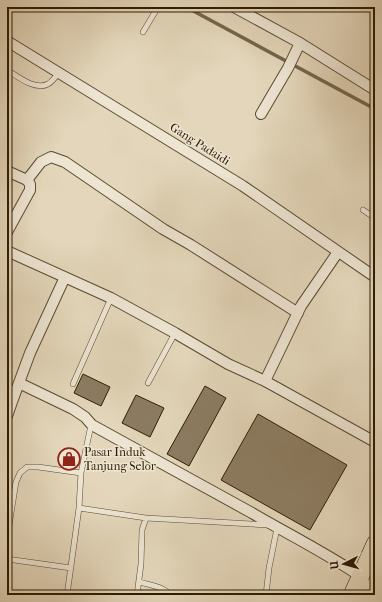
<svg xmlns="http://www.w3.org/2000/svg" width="382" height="602" font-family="'IM FELL French Canon',serif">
<rect width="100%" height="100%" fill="#e3d6ba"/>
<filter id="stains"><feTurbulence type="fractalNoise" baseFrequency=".005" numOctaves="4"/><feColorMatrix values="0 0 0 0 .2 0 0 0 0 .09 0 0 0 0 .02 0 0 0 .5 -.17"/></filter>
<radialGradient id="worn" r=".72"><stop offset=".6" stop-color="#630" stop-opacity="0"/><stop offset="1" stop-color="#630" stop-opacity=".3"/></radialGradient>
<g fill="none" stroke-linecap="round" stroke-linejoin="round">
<path stroke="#75654b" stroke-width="3.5" d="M 186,7 L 375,109"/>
</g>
<path fill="#8c7c62" stroke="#2e1b02" d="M 83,374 L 110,387 L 101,406 L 74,393 Z
M 205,386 L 226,398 L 189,466 L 167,454 Z
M 136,395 L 164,408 L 150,437 L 122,423 Z
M 258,414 L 347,465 L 310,530 L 221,480 Z"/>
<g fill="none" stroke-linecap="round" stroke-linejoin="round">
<g stroke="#5b4a30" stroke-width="6">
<path id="service" d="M 143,32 L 158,7
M 7,70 C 17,76 35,91 48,84 C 52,82 56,76 59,73
M 363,210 L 375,218
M 148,383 L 175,333
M 73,384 L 111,298
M 91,425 L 81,473 L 79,508 L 146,518 L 142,530 L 141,564 L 137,595
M 146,518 L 269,525
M 7,538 L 16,482 L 20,473 L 27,467 L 38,467 L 81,473
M 7,559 L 71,568
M 139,582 C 149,585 163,586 170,595
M 67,595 L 79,508
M 266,595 L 269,568 L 277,528"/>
</g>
<g stroke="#5b4a30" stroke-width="12">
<path id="minor" d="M 234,7 L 300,43 L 375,90
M 7,41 L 243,186 L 375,277
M 261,114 L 288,68 L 300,43
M 7,171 L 27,180 L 30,184 L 30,190 L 7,232
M 27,180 L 41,162 L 51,157 L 65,162 L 163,229 L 191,245 L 298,313
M 7,251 L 111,298 L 175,333 L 228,364 L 265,381 L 375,442
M 265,381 L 301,306 L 338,252
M 19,383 L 73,409 L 85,417 L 92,425 L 252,513 C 288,534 326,553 360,576
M 7,397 L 13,399 L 30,353 L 65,277
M 7,416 L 13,399"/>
</g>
<g stroke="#2e1b02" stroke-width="18">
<path id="trunk" d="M 352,595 L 375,544
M 370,595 L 375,585"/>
</g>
<use href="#service" stroke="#ede4d2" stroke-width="5"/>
<use href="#minor" stroke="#ede4d2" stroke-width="10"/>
<use href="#trunk" stroke="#e3d6ba" stroke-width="17"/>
</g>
<defs>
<g id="shop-ring" transform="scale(1.15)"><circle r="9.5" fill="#ede4d2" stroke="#8f2418" stroke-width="1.5"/><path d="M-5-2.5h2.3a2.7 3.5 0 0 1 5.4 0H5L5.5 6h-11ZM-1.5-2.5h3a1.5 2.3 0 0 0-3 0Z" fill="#8f2418"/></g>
</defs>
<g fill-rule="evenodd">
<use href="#shop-ring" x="69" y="459"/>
</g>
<g text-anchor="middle" stroke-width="3" stroke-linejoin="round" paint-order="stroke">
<g font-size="12" fill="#2e1b02" stroke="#ede4d2">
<text transform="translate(200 144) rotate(32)" y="4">Gang Padaidi</text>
</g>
<g font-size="12" fill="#2e1b02" stroke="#ede4d2" text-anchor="start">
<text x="84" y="456">Pasar Induk<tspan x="84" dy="14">Tanjung Selor</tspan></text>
</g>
</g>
<rect width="382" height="602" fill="none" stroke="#e3d6ba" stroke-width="24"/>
<rect x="8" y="8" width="366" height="586" fill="none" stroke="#2e1b02" stroke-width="2"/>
<rect x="12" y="12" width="358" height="578" fill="none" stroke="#2e1b02"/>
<g transform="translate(344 564) rotate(264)" stroke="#ede4d2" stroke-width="3" paint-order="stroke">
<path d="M0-3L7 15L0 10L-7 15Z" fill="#2e1b02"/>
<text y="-6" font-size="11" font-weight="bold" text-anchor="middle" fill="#2e1b02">U</text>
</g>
<rect width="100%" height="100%" filter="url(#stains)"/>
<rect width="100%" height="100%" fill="url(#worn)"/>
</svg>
